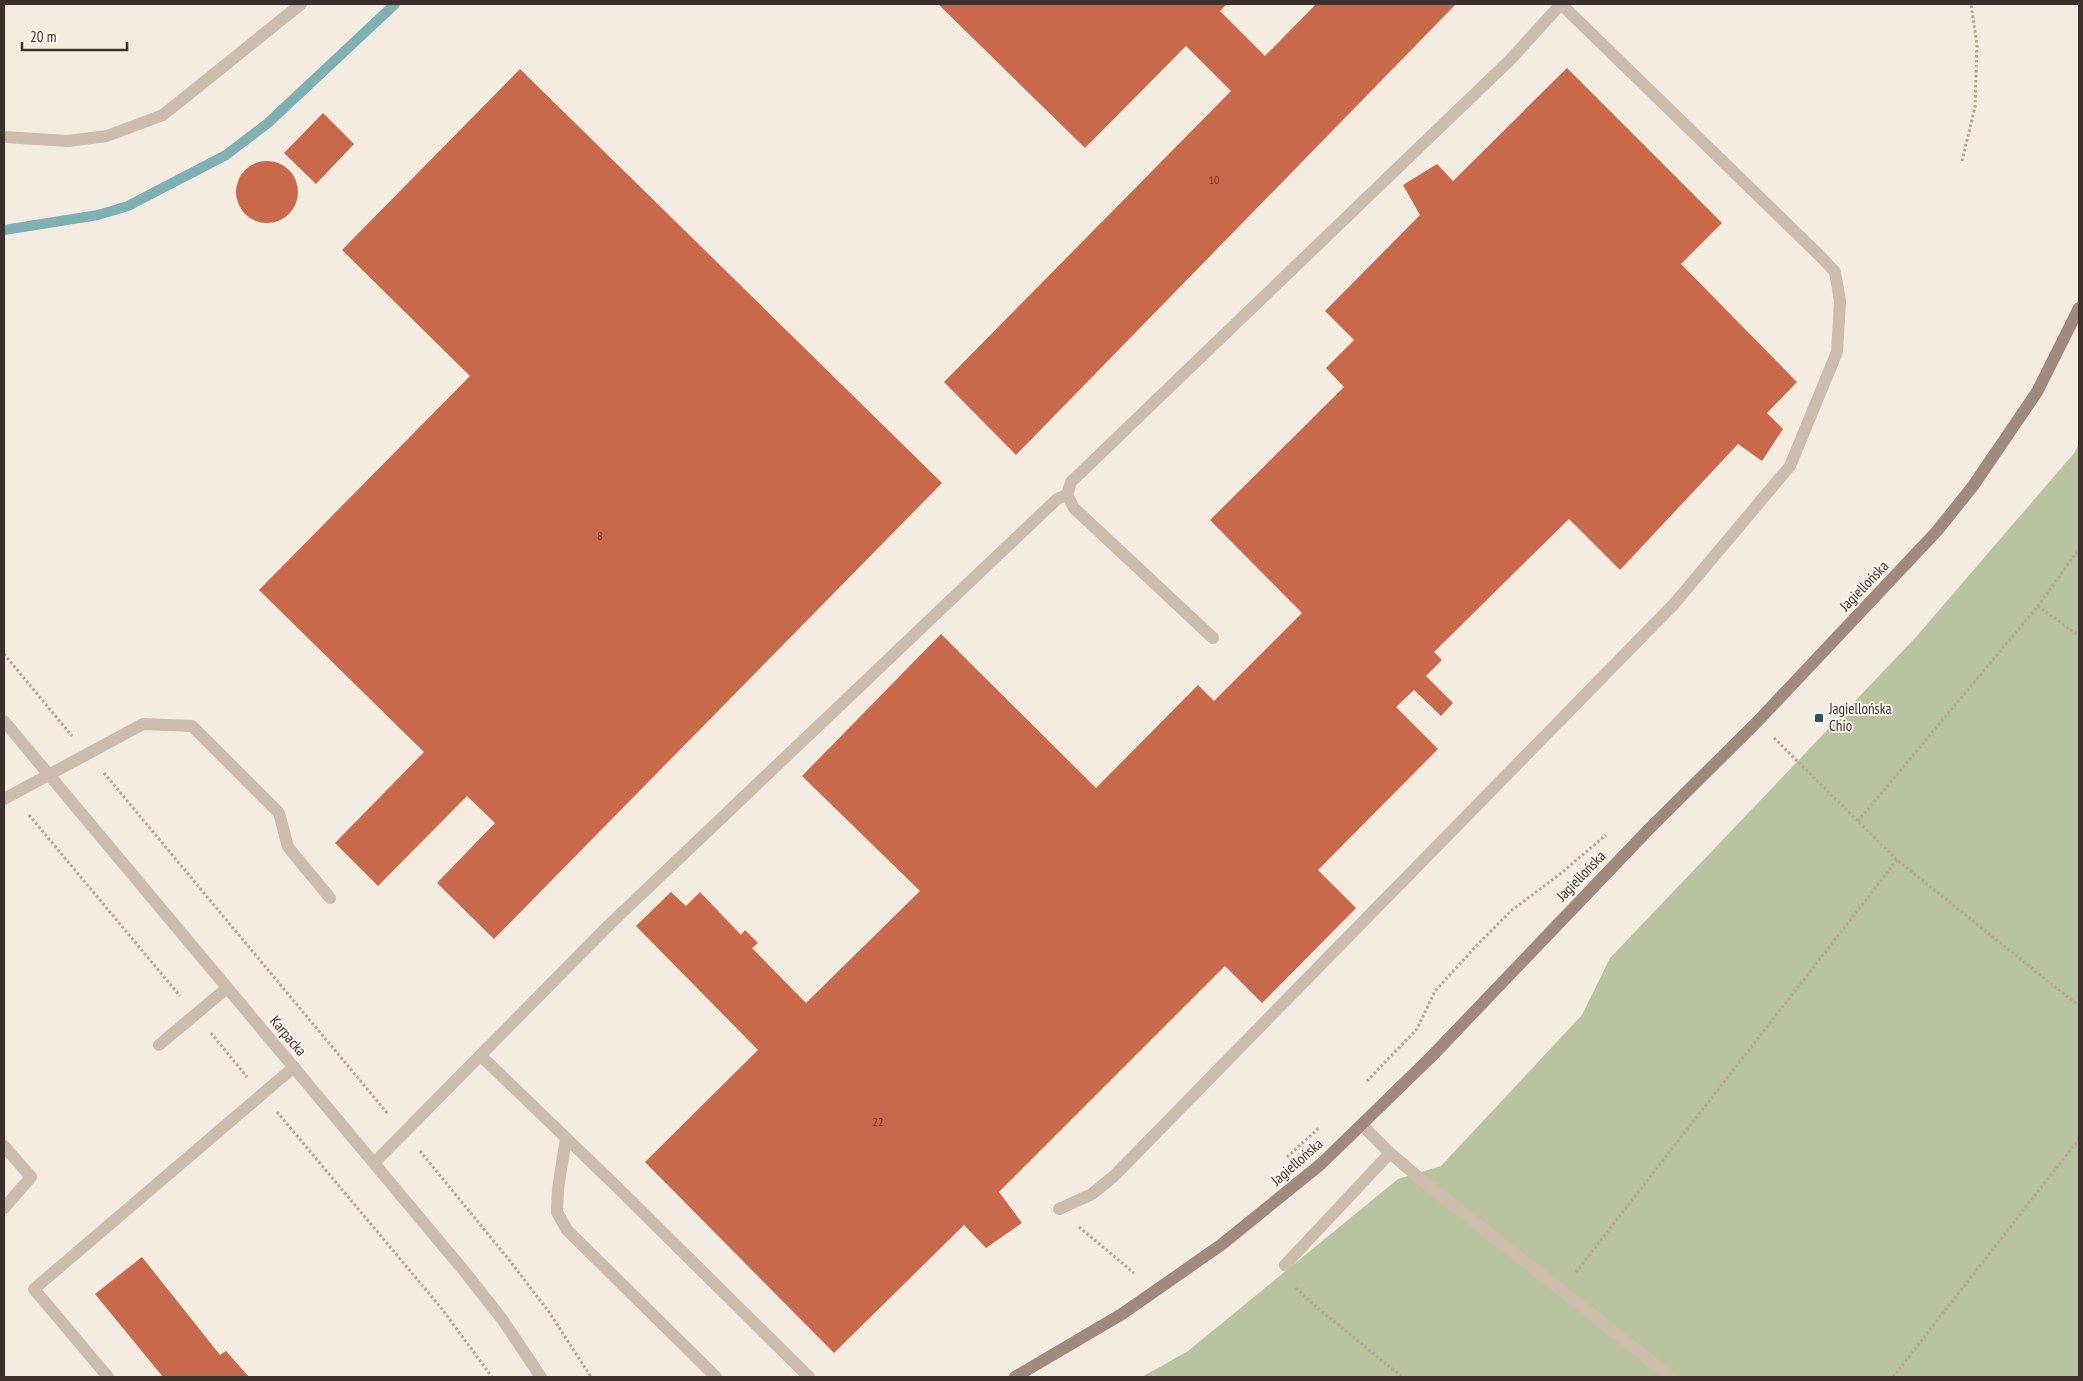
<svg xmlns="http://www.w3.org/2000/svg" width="2083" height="1381" font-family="'PT Sans Narrow',sans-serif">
<rect width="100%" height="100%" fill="#f4ebe1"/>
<path fill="#b8c4a0" d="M 2079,443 L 2079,1377 L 1142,1377 L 1188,1351 L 1398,1179 L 1441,1166 L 1582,1015 L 1610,958 L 1916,637 L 2075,452 Z"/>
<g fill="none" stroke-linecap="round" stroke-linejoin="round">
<path stroke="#7fb0b2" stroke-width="10" d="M 4,230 L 98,215 L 128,206 L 226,155 L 268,123 L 395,4"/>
</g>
<path fill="#c8694b" d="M 938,4 L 1227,4 L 1220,11 L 1265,56 L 1316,4 L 1456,4 L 1016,455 L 944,382 L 1231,91 L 1186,46 L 1085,148 Z
M 1567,68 L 1722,223 L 1681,264 L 1797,382 L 1767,413 L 1783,429 L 1762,461 L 1738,444 L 1620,570 L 1569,519 L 1434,652 L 1442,660 L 1426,676 L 1453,703 L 1441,716 L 1414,690 L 1396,707 L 1438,749 L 1318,870 L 1356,908 L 1262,1003 L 1225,966 L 999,1192 L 1022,1223 L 986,1248 L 964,1225 L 834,1353 L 645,1162 L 758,1050 L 636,926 L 671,892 L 686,906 L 700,892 L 741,935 L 745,930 L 758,943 L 752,948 L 806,1003 L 920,891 L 802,776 L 941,634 L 1096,788 L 1198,685 L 1214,701 L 1302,613 L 1210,520 L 1344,387 L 1326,368 L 1354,340 L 1325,311 L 1420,215 L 1403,185 L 1437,164 L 1453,181 Z
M 520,69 L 942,483 L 494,939 L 437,883 L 495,823 L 467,796 L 378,886 L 335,843 L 424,752 L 259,590 L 470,376 L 342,250 Z
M 323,113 L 354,144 L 316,184 L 284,153 Z
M236 192a31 31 0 1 1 62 0a31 31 0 1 1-62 0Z
M 142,1257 L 220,1355 L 226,1351 L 249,1377 L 163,1377 L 95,1294 Z"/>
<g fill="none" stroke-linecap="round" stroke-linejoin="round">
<path stroke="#b9a596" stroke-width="3" stroke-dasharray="2.5 2.5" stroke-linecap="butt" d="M 1962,161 L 1975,107 L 1977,45 L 1971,4
M 2038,606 L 2079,636
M 4,654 L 72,736
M 1774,738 L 1897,860 L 2079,1006
M 104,773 L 388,1114
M 29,815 L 180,996
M 1858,821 L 2038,606 L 2079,549
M 211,1033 L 247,1077
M 1367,1081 L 1417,1029 L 1435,991 L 1479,943 L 1512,910 L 1560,874 L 1606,835
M 277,1112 L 442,1309 L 492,1377
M 420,1151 L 510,1261 L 549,1312 L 591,1377
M 1287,1157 L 1320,1127
M 1079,1227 L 1134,1273
M 1576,1272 L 1897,860
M 1296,1288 L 1314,1305 L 1402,1377
M 1893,1377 L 2079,1139"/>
<path stroke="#cdbbac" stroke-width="12" d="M 4,137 L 68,141 L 107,136 L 163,115 L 301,4
M 1213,638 L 1074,508 L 1067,495 L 1071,482 L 1511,59 L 1561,4
M 4,799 L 143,724 L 192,726 L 279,813 L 288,847 L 330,898
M 159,1045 L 227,988
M 481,1056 L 616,1186 L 809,1377
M 1362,1125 L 1390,1153 L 1424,1182 L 1671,1377
M 566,1138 L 558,1189 L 557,1212 L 567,1230 L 716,1377
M 4,1146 L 31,1177 L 4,1208
M 374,1163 L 609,925 L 1057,499 L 1067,495
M 1059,1209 L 1092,1194 L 1114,1176 L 1674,604 L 1790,466 L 1837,352 L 1840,301 L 1835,272 L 1820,256 L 1561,4
M 1285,1265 L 1390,1153
M 108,1377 L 34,1289 L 294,1067"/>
<path stroke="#cdbbac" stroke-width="12" d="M 4,721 L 465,1272 L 502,1319 L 541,1377"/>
<path stroke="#a18a7d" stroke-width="12" d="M 1015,1377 L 1122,1314 L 1221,1245 L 1321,1164 L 1432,1056 L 1649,829 L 1757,722 L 1937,531 L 1973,486 L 2037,392 L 2079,308"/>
</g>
<rect fill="#1f5a5e" stroke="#fbf5ee" stroke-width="2" x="1814" y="713" width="10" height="10" rx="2.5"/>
<g text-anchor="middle" stroke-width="4" stroke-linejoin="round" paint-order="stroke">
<g font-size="12" fill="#5e3e33">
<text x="1214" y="184">10</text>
<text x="600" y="540">8</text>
<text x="878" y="1126">22</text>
</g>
<g font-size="15" fill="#3b302b" stroke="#fbf5ee">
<text transform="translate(1864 586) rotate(-46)" y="5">Jagiellońska</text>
<text transform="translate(1581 876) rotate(-46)" y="5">Jagiellońska</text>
<text transform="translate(288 1036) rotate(50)" y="5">Karpacka</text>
<text transform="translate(1297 1162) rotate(-41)" y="5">Jagiellońska</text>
</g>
<g font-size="15" fill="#3b302b" stroke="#fbf5ee" text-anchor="start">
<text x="1829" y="714">Jagiellońska<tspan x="1829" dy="17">Chio</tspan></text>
</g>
</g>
<rect width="2083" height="1381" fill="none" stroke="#3b302b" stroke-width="10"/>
<path d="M22 42v8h105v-8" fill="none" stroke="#3b302b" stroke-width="2.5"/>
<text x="30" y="42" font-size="15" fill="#3b302b" stroke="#fbf5ee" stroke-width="4" paint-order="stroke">20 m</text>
</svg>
